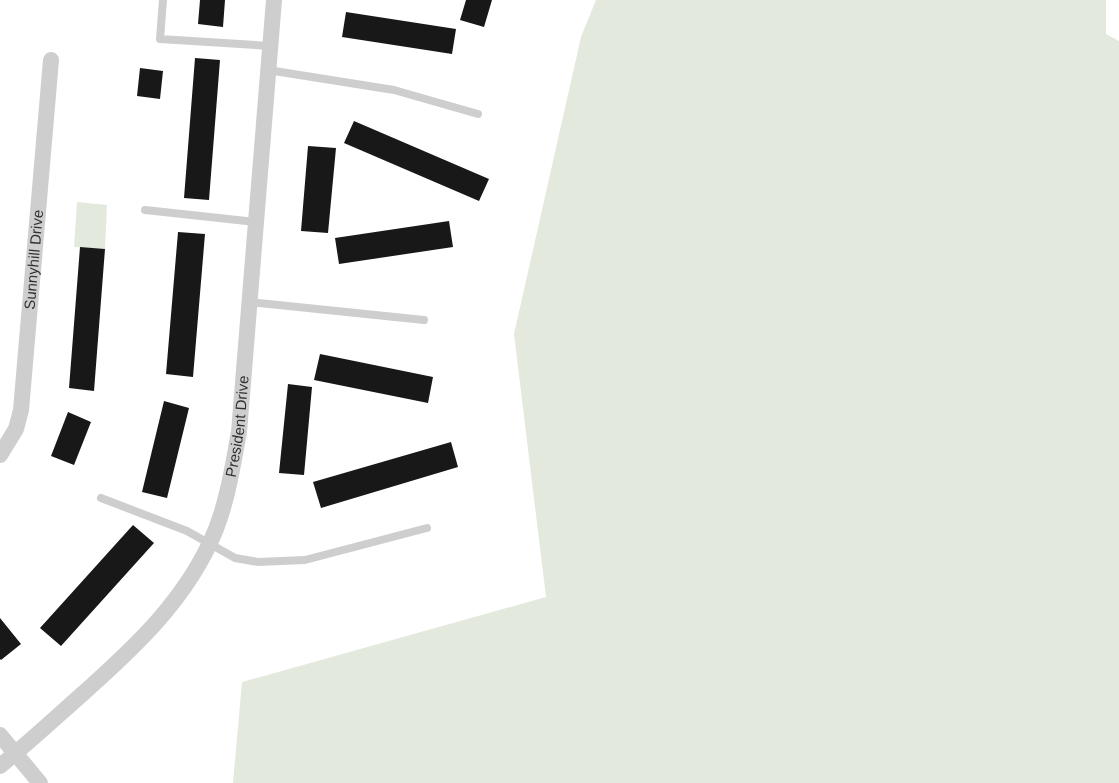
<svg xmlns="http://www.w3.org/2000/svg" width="1119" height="783" font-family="Helvetica,sans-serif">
<rect width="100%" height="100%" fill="#fff"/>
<path fill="#e4e9de" d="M 596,0 L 1106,0 L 1106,34 L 1119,41 L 1119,783 L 233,783 L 242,682 L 546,597 L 514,334 L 581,37 Z
M 77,202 L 107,205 L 105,249 L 74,247 Z"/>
<path fill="#181818" d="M 200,0 L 225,0 L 223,27 L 198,24 Z
M 466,0 L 492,0 L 484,27 L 460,20 Z
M 346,12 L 456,29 L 452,54 L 342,37 Z
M 195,58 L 220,60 L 209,200 L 184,198 Z
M 140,68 L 163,71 L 160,99 L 137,96 Z
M 354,121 L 489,179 L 479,201 L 344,143 Z
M 308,146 L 336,148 L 328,233 L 301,231 Z
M 449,221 L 453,247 L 339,264 L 335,238 Z
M 178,232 L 205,234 L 193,377 L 166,374 Z
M 80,247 L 105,249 L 94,391 L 69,388 Z
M 320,354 L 433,377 L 428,403 L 314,380 Z
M 288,384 L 312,387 L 304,475 L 279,473 Z
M 164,401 L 189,408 L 167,498 L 142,492 Z
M 68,412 L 91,422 L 74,465 L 51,456 Z
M 451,442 L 458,467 L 321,508 L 313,482 Z
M 133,525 L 154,543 L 61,646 L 40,628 Z
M 0,618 L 21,644 L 1,660 L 0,659 Z"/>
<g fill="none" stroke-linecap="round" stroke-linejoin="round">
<path stroke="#cecece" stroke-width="8" d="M 163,0 L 160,39 L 270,46
M 268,70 L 394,90 L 478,114
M 145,210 L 256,222
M 249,302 L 424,320
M 101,498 L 187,531 L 235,558 L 258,562 L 305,560 L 427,528"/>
<g stroke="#cecece" stroke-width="16">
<path id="s1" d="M 0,455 L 16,429 L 21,410 L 51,60"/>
<path d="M 0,735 L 40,783"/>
<path id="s2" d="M 0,766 C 27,744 53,720 79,697 C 133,649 188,599 216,529 C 228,498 233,464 239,432 L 274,0"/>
</g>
</g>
<g text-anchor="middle" stroke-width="6" stroke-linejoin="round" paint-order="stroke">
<g font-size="15" fill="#313131" stroke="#fff">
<text dy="5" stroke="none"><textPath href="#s1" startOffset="201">Sunnyhill Drive</textPath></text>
<text dy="5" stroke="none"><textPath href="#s2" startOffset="429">President Drive</textPath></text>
</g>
</g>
</svg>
